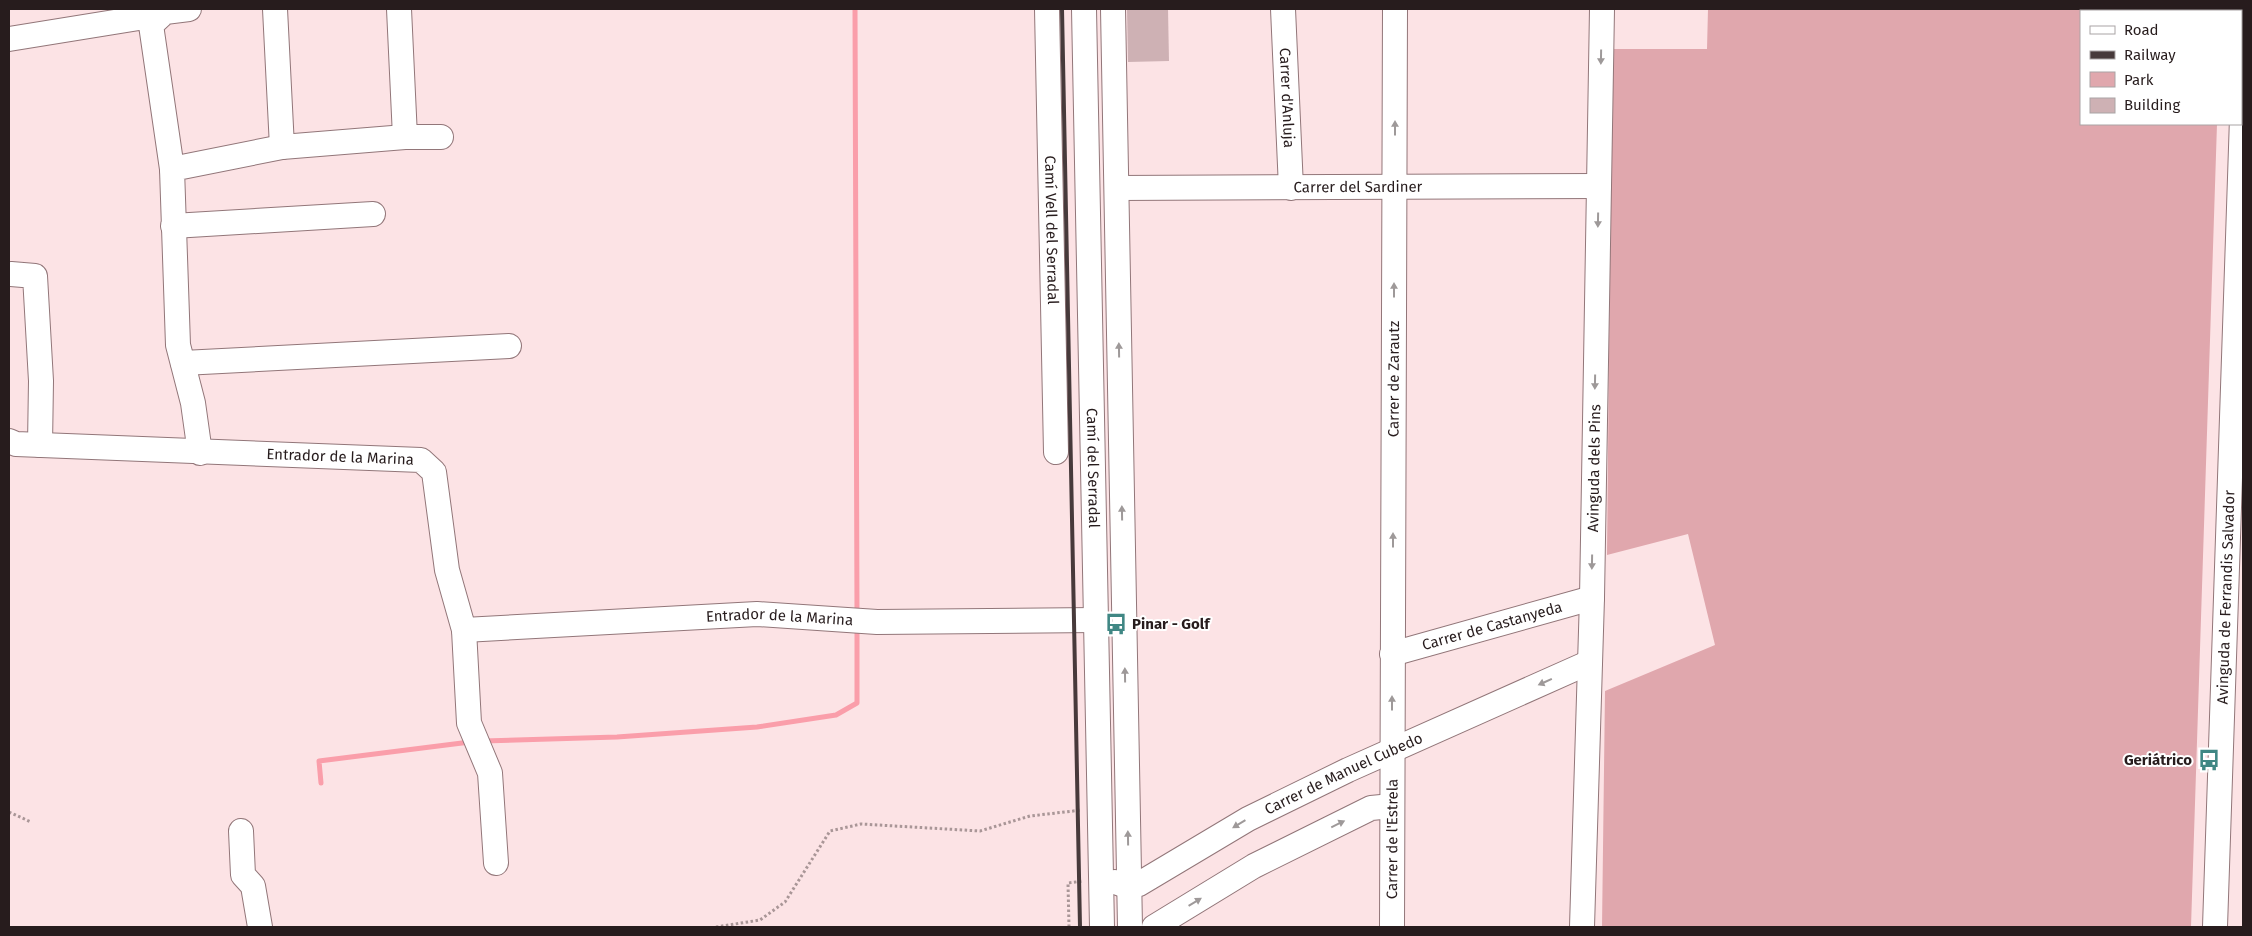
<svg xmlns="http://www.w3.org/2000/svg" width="2252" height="936" font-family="'Fira Sans',sans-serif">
<rect width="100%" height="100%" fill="#fce3e5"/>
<path fill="#e0a7ad" d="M 1708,9 L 2221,9 L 2221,11 L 2081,11 L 2081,124 L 2217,124 L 2191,927 L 1602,927 L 1605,691 L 1715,645 L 1688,534 L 1607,555 L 1612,49 L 1707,49 Z"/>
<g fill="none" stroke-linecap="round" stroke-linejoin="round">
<path stroke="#fa9eaa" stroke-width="5" d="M 855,9 L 857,614
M 483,741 L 617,737 L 757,727 L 836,715 L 857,703 L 857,628
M 321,783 L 319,761 L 470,742"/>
</g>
<path fill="#ceb1b4" d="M 1127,9 L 1168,9 L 1169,61 L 1128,62 Z"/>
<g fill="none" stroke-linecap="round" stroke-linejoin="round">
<g stroke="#927679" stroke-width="26">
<g id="minor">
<path d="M 275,9 L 282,147"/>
<path d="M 399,9 L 405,137"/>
<path id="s1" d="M 1047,9 L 1056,452"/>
<path id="s2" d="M 1084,9 L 1102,927"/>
<path d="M 1113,9 L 1130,927"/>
<path id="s3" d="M 1283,9 L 1291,188"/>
<path d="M 9,39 L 145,17 L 151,25"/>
<path d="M 172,169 L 151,25 L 165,12 L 189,9"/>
<path id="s4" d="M 1117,188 L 1599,186"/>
<path d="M 173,226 L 373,214"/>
<path d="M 11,274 L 35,276 L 41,381 L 40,445"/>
<path d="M 183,363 L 509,346"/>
<path id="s5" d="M 9,441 L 16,444 L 421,460 L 434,472 L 447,570 L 464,630 L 469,723 L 490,773 L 496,863"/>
<path d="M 200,453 L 193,403 L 178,345 L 172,169 L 282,147 L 405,137 L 441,137"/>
<path id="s6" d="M 464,630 L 757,614 L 877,622 L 1096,620"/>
<path id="s7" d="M 1392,654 L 1592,598"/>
<path d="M 241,831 L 243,875 L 253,886 L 260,927"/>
<path id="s8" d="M 1115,882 L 1129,887 L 1139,884 L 1248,819 L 1348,770 L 1590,662"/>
<path d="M 1154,927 L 1254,866 L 1371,808 L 1392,806"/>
<path id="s9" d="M 1392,927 L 1395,9"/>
<path id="s10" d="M 1582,927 L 1592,598 L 1602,9"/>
<path id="s11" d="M 2215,927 L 2243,88"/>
</g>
</g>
<path stroke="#a99697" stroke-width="3" stroke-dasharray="2.5 2.5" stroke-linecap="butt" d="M 2226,11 L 2226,9
M 9,812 L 31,822
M 716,927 L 760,920 L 785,902 L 830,831 L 861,824 L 980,831 L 1030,816 L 1082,810
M 1069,927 L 1068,883 L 1083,881"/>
<use href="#minor" stroke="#fff" stroke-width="24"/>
<path stroke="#473a3b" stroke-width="4" d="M 1062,9 L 1080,927"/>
</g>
<defs><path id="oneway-solid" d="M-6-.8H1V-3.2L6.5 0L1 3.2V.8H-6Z" transform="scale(1.25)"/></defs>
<g fill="#9e9999">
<use href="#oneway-solid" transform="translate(1601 57) rotate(91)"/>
<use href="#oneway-solid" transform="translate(1395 128) rotate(-90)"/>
<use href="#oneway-solid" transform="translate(1598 220) rotate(91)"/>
<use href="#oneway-solid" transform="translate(1394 290) rotate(-90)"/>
<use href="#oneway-solid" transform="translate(1119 350) rotate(-91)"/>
<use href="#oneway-solid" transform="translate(1595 382) rotate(91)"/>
<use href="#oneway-solid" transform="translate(1122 513) rotate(-91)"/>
<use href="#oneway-solid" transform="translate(1393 540) rotate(-90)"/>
<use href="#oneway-solid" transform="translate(1592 562) rotate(91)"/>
<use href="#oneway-solid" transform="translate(1125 675) rotate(-91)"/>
<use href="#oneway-solid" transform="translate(1545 682) rotate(156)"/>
<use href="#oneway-solid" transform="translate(1392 703) rotate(-90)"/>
<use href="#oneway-solid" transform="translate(1239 824) rotate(149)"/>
<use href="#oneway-solid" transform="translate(1338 824) rotate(-26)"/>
<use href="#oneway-solid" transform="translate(1128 838) rotate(-91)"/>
<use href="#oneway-solid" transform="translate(1195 902) rotate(-31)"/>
</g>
<defs>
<g id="bus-bare" transform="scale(1.725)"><path d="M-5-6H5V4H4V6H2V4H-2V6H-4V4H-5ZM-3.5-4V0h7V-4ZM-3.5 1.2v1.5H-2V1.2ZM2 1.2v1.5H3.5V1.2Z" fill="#408784" stroke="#fff" stroke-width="2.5" paint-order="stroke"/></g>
</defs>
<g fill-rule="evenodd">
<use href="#bus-bare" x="1116" y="624"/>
<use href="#bus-bare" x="2209" y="760"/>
</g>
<g text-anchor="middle" stroke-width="4" stroke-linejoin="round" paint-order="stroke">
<g font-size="15" fill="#271c1d" stroke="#fff">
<text dy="5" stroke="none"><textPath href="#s3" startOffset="89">Carrer d'Anluja</textPath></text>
<text dy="5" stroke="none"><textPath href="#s4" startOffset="241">Carrer del Sardiner</textPath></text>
<text dy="5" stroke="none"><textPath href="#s1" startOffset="221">Camí Vell del Serradal</textPath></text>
<text dy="5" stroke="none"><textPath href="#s9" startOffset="548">Carrer de Zarautz</textPath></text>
<text dy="5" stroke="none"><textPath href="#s5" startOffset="332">Entrador de la Marina</textPath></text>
<text dy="5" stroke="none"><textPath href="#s2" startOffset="459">Camí del Serradal</textPath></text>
<text dy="5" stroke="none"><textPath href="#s10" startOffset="459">Avinguda dels Pins</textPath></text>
<text dy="5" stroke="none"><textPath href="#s11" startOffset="330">Avinguda de Ferrandis Salvador</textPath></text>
<text dy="5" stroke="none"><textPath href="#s6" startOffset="316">Entrador de la Marina</textPath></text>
<text dy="5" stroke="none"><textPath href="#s7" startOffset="104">Carrer de Castanyeda</textPath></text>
<text dy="5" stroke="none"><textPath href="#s8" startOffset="258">Carrer de Manuel Cubedo</textPath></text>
<text dy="5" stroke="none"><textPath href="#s9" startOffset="88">Carrer de l'Estrela</textPath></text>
</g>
<g font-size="15" font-weight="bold" fill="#271c1d" stroke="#fff" text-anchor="start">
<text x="1132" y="629">Pinar - Golf</text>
<text x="2192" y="765" text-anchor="end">Geriátrico</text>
</g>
</g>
<rect width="2252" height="936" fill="none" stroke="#271c1d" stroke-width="20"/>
<rect x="2080" y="10" width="162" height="115" fill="#ffffff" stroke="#a9a4a5"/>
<rect x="2090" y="26" width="25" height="8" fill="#ffffff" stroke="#a9a4a5"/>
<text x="2124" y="35" font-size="15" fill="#271c1d">Road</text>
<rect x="2090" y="51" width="25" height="8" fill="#473a3b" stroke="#a9a4a5"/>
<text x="2124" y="60" font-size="15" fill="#271c1d">Railway</text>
<rect x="2090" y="72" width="25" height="15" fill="#e0a7ad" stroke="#a9a4a5"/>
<text x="2124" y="85" font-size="15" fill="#271c1d">Park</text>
<rect x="2090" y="98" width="25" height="15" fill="#ceb1b4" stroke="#a9a4a5"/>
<text x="2124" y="110" font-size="15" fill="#271c1d">Building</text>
</svg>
